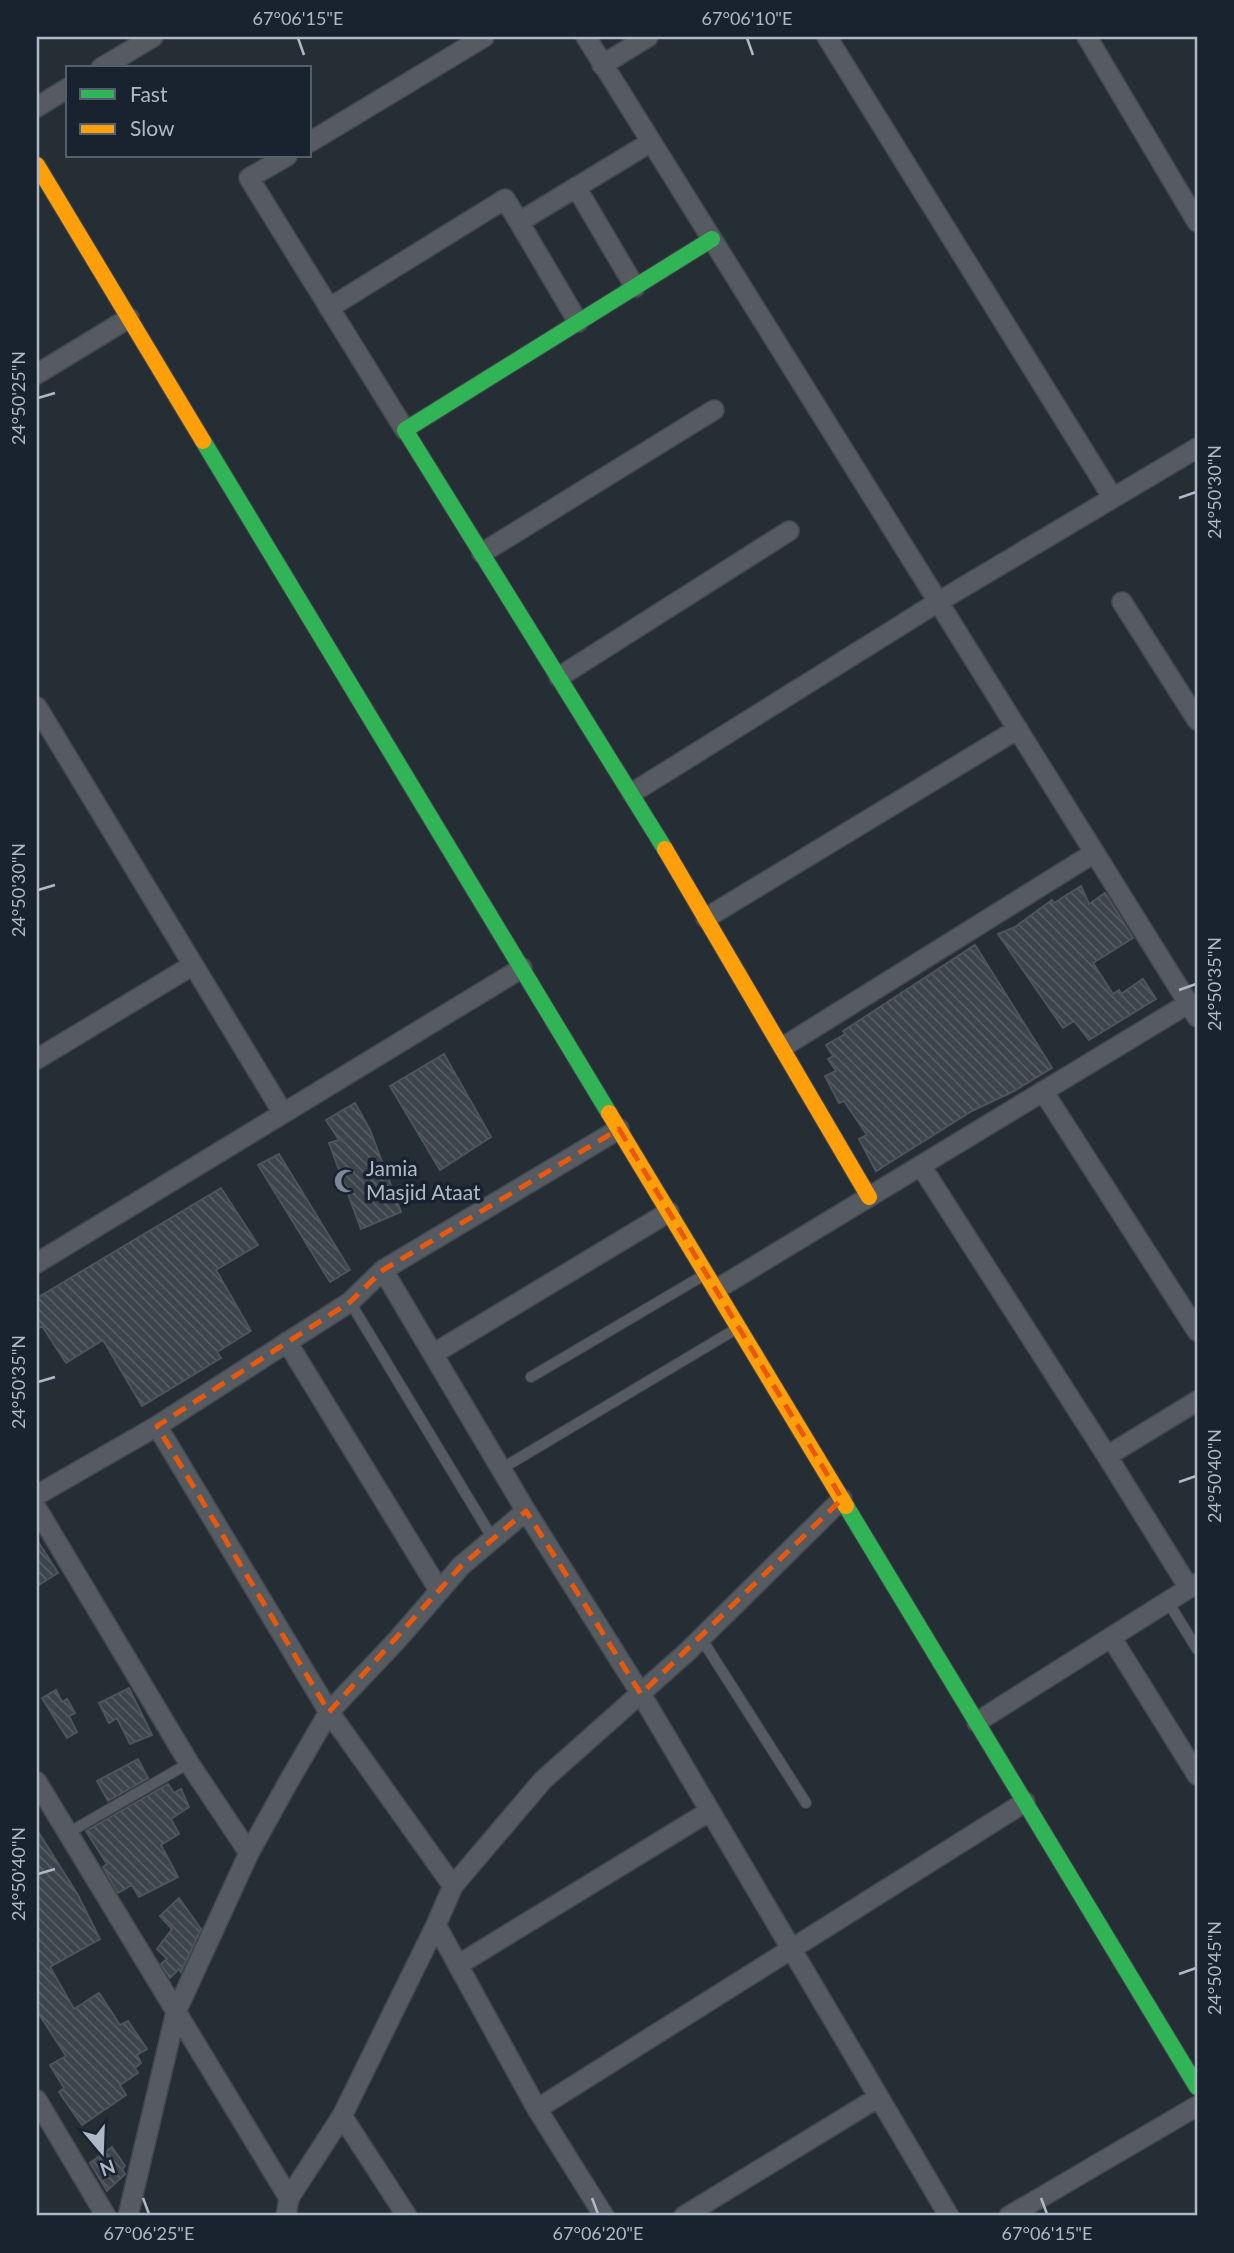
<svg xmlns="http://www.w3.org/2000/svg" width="1234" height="2253" font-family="Lato,sans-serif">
<defs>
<pattern id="building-back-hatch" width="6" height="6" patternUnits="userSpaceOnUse" patternTransform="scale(1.75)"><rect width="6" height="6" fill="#3d444b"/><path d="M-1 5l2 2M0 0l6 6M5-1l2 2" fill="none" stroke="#565d63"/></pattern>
</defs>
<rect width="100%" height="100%" fill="#252d35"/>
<path fill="url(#building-back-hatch)" stroke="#4d545d" stroke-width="2" d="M 1081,886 L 1089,904 L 1105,893 L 1133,938 L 1093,963 L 1113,994 L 1119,990 L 1121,994 L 1143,979 L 1156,999 L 1089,1040 L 1074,1021 L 1063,1028 L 998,934 L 1015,927 L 1052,900 L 1054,903 Z
M 975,945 L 1052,1068 L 1014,1091 L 972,1111 L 876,1171 L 859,1139 L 867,1135 L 844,1101 L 839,1103 L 825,1076 L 836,1071 L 828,1059 L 833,1056 L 826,1045 L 845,1034 L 843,1031 L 863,1018 Z
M 444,1054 L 491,1137 L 440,1170 L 390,1086 Z
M 355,1103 L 370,1130 L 401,1212 L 361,1229 L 329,1143 L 339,1140 L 326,1120 Z
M 279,1154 L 350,1270 L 330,1282 L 258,1165 Z
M 221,1188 L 258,1245 L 216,1270 L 251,1331 L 217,1352 L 221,1358 L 142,1406 L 103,1340 L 66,1363 L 42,1326 L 37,1329 L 37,1298 Z
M 37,1540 L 58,1573 L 37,1586 Z
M 129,1688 L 152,1735 L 130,1744 L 117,1718 L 109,1723 L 99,1703 Z
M 56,1690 L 62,1702 L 67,1699 L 75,1713 L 69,1716 L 77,1732 L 67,1738 L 42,1698 Z
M 138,1759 L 148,1778 L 108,1801 L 97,1781 Z
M 168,1784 L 174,1793 L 181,1789 L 189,1807 L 171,1819 L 179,1834 L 161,1845 L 178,1877 L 139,1897 L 132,1885 L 118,1893 L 103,1867 L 107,1864 L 86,1831 Z
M 37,1830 L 78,1895 L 100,1939 L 50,1967 L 74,2009 L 99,1993 L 120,2025 L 128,2021 L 147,2049 L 137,2055 L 141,2063 L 135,2068 L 138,2073 L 120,2085 L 126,2095 L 82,2125 L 59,2092 L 64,2088 L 50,2065 L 66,2056 L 37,2011 Z
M 179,1898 L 201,1929 L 181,1972 L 179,1969 L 170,1978 L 161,1964 L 167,1959 L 157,1949 L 172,1929 L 160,1916 Z
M 112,2147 L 125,2166 L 122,2169 L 125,2174 L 107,2191 L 90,2163 Z"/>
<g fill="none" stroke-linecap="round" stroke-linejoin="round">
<g stroke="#42474d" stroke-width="12">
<path id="lane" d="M 350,1302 L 493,1539
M 531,1377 L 704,1275
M 501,1469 L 736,1329
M 1168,1602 L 1197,1649
M 701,1638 L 806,1803
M 68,1833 L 189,1763"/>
</g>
<g stroke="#42474d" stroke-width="22">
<path id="street" d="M 586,37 L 1197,1017
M 827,37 L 1113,498
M 1087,37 L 1197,222
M 602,65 L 648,37
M 101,68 L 153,37
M 37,107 L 68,88
M 310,142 L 484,37
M 287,156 L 249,178 L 405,430
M 576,187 L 635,287
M 519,222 L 578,322
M 329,308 L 505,199 L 519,222 L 651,142
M 37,374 L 129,318
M 482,553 L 714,410
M 1122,602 L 1197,720
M 559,677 L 789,531
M 37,707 L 283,1113
M 632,793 L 938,602 L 1197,448
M 706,918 L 1018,729
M 783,1047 L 1094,853
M 37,1059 L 193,965
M 1043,1091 L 1197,1331
M 921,1166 L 1107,1456 L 1189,1588
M 37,1263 L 522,968
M 383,1270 L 526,1511 L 641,1694 L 949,2216
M 717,1289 L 1189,1003
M 287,1342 L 439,1590
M 433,1354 L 669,1212
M 157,1426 L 329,1712 L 453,1886
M 1107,1456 L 1197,1401
M 37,1495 L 157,1426 L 350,1302 L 383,1270 L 619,1129
M 37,1509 L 189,1763 L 249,1853
M 1111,1637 L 1197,1775
M 977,1722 L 1197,1583
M 37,1782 L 289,2198
M 436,1925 L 537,2109 L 604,2216
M 458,1965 L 710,1811
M 37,2100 L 106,2216
M 537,2109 L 1025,1802
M 342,2116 L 407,2216
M 128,2216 L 176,2012 L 249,1853 L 290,1779 L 329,1712 L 398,1639 L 461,1566 L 526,1511
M 286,2216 L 289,2198 L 342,2116 L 436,1925 L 453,1886 L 543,1780 L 687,1652 L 842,1499
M 684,2216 L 879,2097
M 1009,2216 L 1197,2106"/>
</g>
<g stroke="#42474d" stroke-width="18">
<path id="fast" d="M 203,441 L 609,1113
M 665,849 L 405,430 L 712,239
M 846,1506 L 1197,2087"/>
</g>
<g stroke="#42474d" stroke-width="18">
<path id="slow" d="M 37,165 L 203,441
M 665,849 L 869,1197
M 609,1113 L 846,1506"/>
</g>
<use href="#lane" stroke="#565b62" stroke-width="10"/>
<use href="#street" stroke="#565b62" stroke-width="19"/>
<use href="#fast" stroke="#30b455" stroke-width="16"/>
<use href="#slow" stroke="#ff9f0a" stroke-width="16"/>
</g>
<path fill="none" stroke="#e8590c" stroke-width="5" stroke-dasharray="14 9" stroke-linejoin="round" d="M 619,1129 L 842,1499 L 641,1694 L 526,1511 L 461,1566 L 329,1712 L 157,1426 L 350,1302 L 383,1270 Z"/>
<path fill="none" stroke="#aeb8c7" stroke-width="2.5" d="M 298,38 L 304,55M 747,38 L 753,55M 38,398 L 55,393M 1179,498 L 1196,492M 38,890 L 55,885M 1179,990 L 1196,984M 38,1382 L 55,1377M 1179,1482 L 1196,1476M 38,1874 L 55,1869M 1179,1974 L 1196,1968M 143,2198 L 149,2214M 592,2198 L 598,2214M 1041,2198 L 1047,2214"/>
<defs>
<g id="mosque-bare" transform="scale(1.89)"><path d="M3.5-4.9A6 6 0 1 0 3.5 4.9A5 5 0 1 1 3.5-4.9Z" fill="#7e8794" stroke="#19232f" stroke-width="2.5" paint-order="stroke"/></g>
</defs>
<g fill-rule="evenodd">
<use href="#mosque-bare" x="346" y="1181"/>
</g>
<g text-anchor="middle" stroke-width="7" stroke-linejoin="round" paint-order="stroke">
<g font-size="21" fill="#aeb8c7" stroke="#19232f" text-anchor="start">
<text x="366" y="1176">Jamia<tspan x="366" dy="24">Masjid Ataat</tspan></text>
</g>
</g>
<rect width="1234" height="2253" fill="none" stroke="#19232f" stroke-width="77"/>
<rect x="66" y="66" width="245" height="91" fill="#19232f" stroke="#555f6c" stroke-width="2"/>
<rect x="80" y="89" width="35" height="10" fill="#30b455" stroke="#555f6c" stroke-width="2"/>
<text x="130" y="102" font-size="21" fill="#aeb8c7">Fast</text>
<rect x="80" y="124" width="35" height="10" fill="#ff9f0a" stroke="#555f6c" stroke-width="2"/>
<text x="130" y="136" font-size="21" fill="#aeb8c7">Slow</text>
<g transform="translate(102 2152) rotate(161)" stroke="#19232f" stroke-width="5" paint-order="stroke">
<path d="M0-5L12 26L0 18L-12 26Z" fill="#aeb8c7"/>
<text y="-10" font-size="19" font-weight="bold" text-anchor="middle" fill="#aeb8c7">N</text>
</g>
<rect x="38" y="38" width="1158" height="2176" fill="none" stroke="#aeb8c7" stroke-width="2.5"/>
<g font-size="18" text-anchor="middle" fill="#aeb8c7">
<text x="298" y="25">67°06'15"E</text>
<text x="747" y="25">67°06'10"E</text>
<text transform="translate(19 398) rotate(-90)" y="6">24°50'25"N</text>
<text transform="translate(1215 492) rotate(-90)" y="6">24°50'30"N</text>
<text transform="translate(19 890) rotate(-90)" y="6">24°50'30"N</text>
<text transform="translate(1215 984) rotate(-90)" y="6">24°50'35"N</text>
<text transform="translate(19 1382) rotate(-90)" y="6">24°50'35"N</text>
<text transform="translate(1215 1476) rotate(-90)" y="6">24°50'40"N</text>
<text transform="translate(19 1874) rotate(-90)" y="6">24°50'40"N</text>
<text transform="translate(1215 1968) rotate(-90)" y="6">24°50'45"N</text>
<text x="149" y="2240">67°06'25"E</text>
<text x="598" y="2240">67°06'20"E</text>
<text x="1047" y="2240">67°06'15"E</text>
</g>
</svg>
